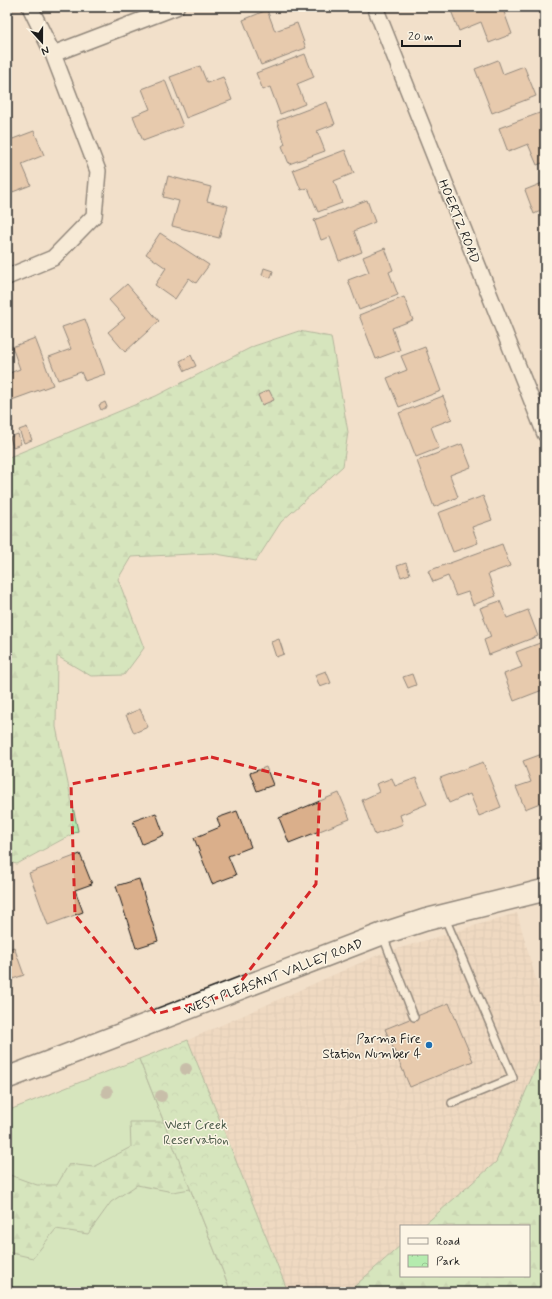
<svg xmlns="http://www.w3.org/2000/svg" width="552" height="1299" font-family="Mynerve,sans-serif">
<defs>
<pattern id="industrial-grid" width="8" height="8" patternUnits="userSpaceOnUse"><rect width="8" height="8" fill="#ebd1b7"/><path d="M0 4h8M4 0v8" fill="none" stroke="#c9b39d"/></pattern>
<pattern id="forest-firs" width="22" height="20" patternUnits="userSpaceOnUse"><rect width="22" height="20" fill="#b4ebae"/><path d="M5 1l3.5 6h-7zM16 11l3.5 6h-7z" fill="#9ac995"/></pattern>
<pattern id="park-crowns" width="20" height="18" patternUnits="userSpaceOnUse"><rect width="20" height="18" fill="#b4ebae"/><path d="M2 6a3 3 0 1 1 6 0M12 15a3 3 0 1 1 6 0" fill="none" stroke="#9ac995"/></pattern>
</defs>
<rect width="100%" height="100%" fill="#f2e0ca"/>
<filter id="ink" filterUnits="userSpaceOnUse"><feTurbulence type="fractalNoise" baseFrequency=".025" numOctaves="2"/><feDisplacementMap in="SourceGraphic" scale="8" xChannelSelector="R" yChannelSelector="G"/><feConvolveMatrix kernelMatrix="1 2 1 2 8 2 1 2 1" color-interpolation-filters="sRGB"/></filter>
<g filter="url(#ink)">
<path fill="url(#industrial-grid)" d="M 517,913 L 545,1011 L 545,1046 L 496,1162 L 423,1226 L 401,1226 L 401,1245 L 348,1292 L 288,1292 L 188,1040 L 380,954 Z"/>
<path fill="#b4ebae" stroke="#688465" d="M 139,1059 L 231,1292 L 7,1292 L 7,1111 Z"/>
<path fill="url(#forest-firs)" stroke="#688465" d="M 299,331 L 331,337 L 348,432 L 343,466 L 281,522 L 256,561 L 211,553 L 131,557 L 118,579 L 144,648 L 124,675 L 91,676 L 57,656 L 56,727 L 78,831 L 17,864 L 7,862 L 7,458 L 156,396 L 254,346 Z
M 545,1046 L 545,1292 L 348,1292 L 401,1245 L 401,1276 L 529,1276 L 529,1226 L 423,1226 L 496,1162 Z
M 130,1122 L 192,1122 L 202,1187 L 173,1192 L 137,1185 L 111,1202 L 88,1234 L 56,1229 L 33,1258 L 7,1252 L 7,1174 L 37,1185 L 57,1185 L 69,1164 L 93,1167 L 131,1147 Z"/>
<path fill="url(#park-crowns)" stroke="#688465" d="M 188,1040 L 288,1292 L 231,1292 L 139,1059 Z"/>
<path fill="#daaf8b" stroke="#1c1c1c" d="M 515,7 L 504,12 L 512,34 L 489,43 L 481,22 L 459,31 L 450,8 Z
M 267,10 L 275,31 L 297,23 L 306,48 L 261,65 L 243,20 Z
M 305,54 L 314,77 L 297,84 L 305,104 L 280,114 L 270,87 L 263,90 L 256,73 Z
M 498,60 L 503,74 L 524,66 L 536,96 L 492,113 L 475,69 Z
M 200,66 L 207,83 L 223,77 L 232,100 L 186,118 L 170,77 Z
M 165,80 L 183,126 L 143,141 L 133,116 L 150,109 L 142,89 Z
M 327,102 L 335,124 L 317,131 L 325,151 L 289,164 L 282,146 L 285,144 L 277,121 Z
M 545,111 L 545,162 L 537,165 L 528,144 L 508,152 L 499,128 Z
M 34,131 L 44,155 L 22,164 L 31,185 L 10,193 L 7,187 L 7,133 L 10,140 Z
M 345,150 L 354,173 L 334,181 L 342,203 L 318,212 L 308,188 L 301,190 L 293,170 Z
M 168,176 L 211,187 L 207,201 L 228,206 L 219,238 L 172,226 L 179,201 L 163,197 Z
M 545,182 L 545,209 L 534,214 L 525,190 Z
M 367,200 L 375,222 L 354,231 L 362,252 L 339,261 L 330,237 L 321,240 L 314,220 Z
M 160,233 L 209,265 L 196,283 L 189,278 L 175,299 L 155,285 L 166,268 L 146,254 Z
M 385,248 L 393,270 L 389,272 L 398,295 L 359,310 L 348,280 L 369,272 L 363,257 Z
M 264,268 L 273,271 L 271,278 L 262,275 Z
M 127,284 L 159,321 L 125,352 L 108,332 L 125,318 L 109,300 Z
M 404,297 L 413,320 L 392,328 L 400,350 L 376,359 L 359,315 Z
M 85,319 L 105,374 L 85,381 L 81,372 L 58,380 L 49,357 L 71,349 L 62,327 Z
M 35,338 L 53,385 L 9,401 L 7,395 L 7,374 L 20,369 L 12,347 Z
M 425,347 L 441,391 L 399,407 L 387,378 L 407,370 L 401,356 Z
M 191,355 L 196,366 L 185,371 L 180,361 Z
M 269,390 L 274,400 L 262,405 L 258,395 Z
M 443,396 L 452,419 L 431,427 L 439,448 L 416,457 L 399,413 Z
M 105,402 L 107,407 L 101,410 L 99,405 Z
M 27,427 L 32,440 L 24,443 L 19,430 Z
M 18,434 L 21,444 L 13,447 L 10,437 Z
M 462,444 L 471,467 L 450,475 L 458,497 L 434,507 L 417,461 Z
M 483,496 L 492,520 L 472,527 L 478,543 L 453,552 L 438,513 Z
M 502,544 L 510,566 L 488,574 L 496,596 L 473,605 L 468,592 L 456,596 L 448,576 L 433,582 L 428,571 Z
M 406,563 L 410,574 L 401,577 L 397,566 Z
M 500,601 L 507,618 L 528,610 L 538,636 L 489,655 L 484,640 L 491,637 L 480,608 Z
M 279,639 L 284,654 L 276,657 L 271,642 Z
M 540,643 L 545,657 L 545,689 L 514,701 L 504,674 L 522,667 L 516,652 Z
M 326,671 L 331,683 L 320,687 L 315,675 Z
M 412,674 L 416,685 L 408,688 L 403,677 Z
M 140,709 L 148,727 L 134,733 L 126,715 Z
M 545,753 L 545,796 L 543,796 L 545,801 L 525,809 L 516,787 L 531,782 L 523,761 Z
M 483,762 L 501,807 L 479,816 L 470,794 L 449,803 L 440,778 Z
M 266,767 L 273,785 L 257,791 L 250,773 Z
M 392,778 L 395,786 L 416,778 L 427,804 L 400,815 L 403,824 L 375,835 L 362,800 L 379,792 L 376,784 Z
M 339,793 L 350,819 L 289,843 L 279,818 Z
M 237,811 L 251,847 L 228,856 L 236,875 L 212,884 L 194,838 L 220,827 L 217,818 Z
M 156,813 L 164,835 L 142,844 L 133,821 Z
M 80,854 L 92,884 L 75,890 L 83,912 L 48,925 L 29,873 Z
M 139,879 L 158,941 L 136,948 L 116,886 Z
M 14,947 L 24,975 L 7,981 L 7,950 Z
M 449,1003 L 473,1061 L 410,1087 L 385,1029 Z"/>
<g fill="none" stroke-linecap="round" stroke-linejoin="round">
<g stroke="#1c1c1c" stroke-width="10">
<path id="service" d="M 445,918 L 513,1078 L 452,1103
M 383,936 L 414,1017"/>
</g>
<g stroke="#1c1c1c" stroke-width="18">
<path id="minor" d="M 375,7 L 545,434
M 53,54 L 176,7
M 7,277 L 53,258 L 94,216 L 98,171 L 53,54 L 30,7"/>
</g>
<g stroke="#1c1c1c" stroke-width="24">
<path id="secondary" d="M 7,1078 L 382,934 L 425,920 L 545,890"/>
</g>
<use href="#service" stroke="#fcf5e5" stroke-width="7"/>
<use href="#minor" stroke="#fcf5e5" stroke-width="15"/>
<use href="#secondary" stroke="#fcf5e5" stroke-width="21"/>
</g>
<g fill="#969682">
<circle cx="186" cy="1069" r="6"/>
<circle cx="107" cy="1092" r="6"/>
<circle cx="161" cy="1096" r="6"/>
</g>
</g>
<path d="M0 0H552V1299H0ZM 211,757 L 320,785 L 316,884 L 231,994 L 156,1014 L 75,915 L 71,784 Z" fill="#f2e0ca" fill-opacity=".55" fill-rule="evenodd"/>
<path fill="none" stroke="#d62828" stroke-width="3" stroke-dasharray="8 5" stroke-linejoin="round" d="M 211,757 L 320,785 L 316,884 L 231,994 L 156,1014 L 75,915 L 71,784 Z"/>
<circle fill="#1f6fb2" stroke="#fcf5e5" stroke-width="1.5" cx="429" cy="1045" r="4"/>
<g text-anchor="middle" stroke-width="3" stroke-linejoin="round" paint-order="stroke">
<g font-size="13" fill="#1c1c1c" stroke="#fcf5e5">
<text transform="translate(460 221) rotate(68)" y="5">HOERTZ ROAD</text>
<text transform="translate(273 976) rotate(-21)" y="5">WEST PLEASANT VALLEY ROAD</text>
</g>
<g font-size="13" fill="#1c1c1c" stroke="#fcf5e5" text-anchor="end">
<text x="421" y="1043">Parma Fire<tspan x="421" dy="15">Station Number 4</tspan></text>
</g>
<g font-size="13" fill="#4a5a48" stroke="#fcf5e5">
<text x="196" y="1129">West Creek<tspan x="196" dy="15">Reservation</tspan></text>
</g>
</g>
<rect width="552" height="1299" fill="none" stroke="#fcf5e5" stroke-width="24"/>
<rect x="12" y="12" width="528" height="1275" fill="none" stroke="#1c1c1c" stroke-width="1.5" filter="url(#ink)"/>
<rect x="400" y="1225" width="130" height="52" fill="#fcf5e5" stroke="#a29e95"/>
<rect x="408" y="1238" width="20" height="6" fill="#fcf5e5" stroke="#a29e95"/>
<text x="436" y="1245" font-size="12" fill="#1c1c1c">Road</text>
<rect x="408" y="1255" width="20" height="12" fill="url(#park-crowns)" stroke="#a29e95"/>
<text x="436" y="1265" font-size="12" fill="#1c1c1c">Park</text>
<g transform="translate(42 42) rotate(159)" stroke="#fcf5e5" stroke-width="3" paint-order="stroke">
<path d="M0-3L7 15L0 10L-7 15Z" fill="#1c1c1c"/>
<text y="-6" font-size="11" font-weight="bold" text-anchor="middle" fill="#1c1c1c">N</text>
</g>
<path d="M402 40v6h58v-6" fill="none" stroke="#1c1c1c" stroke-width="2"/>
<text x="408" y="40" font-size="12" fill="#1c1c1c" stroke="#fcf5e5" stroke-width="3" paint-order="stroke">20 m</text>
</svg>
